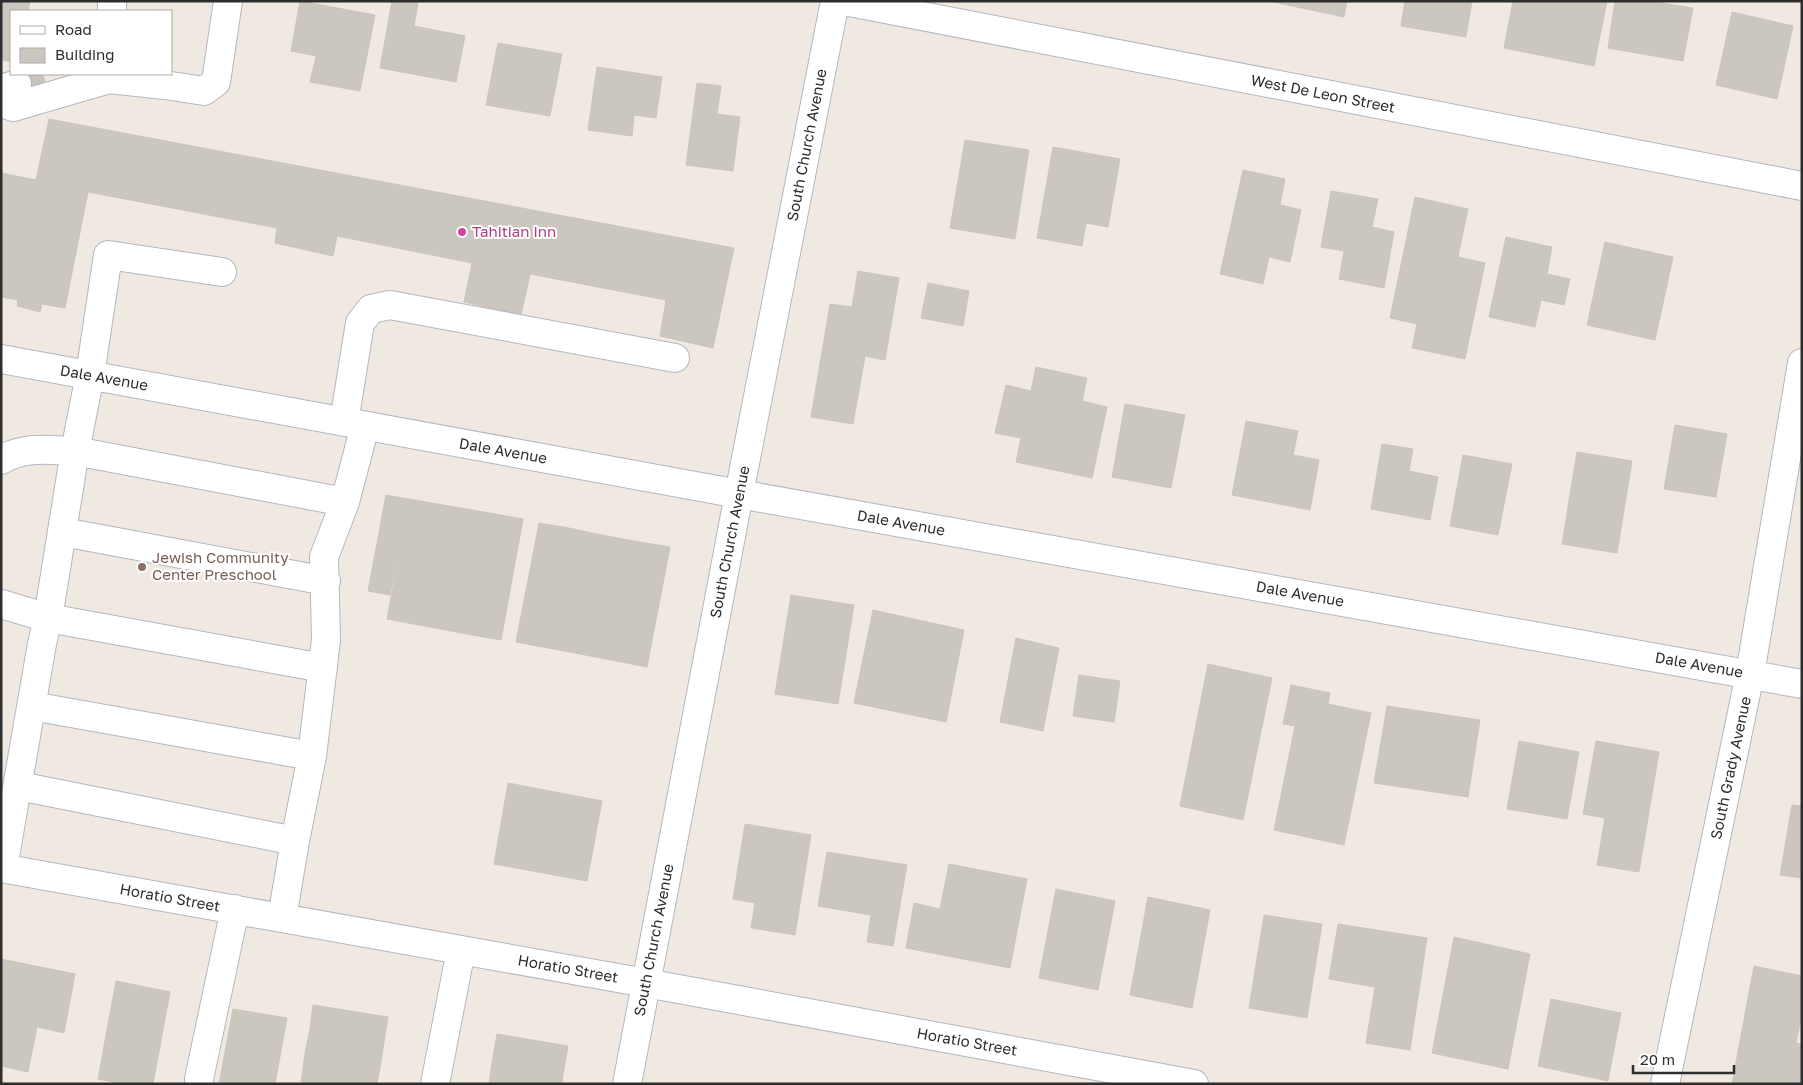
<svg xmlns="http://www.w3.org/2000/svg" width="1803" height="1085" font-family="'Golos Text',sans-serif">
<rect width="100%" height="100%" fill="#efe9e1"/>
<path fill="#cbc7bf" stroke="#cbc5ba" d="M 1,1 L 30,1 L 28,11 L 11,11 L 11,62 L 1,60 Z
M 300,1 L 375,15 L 360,91 L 310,82 L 316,56 L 291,51 Z
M 392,1 L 418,3 L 414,26 L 465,36 L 456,82 L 380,68 Z
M 1269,1 L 1347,1 L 1344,17 Z
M 1405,1 L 1472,1 L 1466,37 L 1401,26 Z
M 1513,1 L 1607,1 L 1594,66 L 1504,48 Z
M 1615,1 L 1648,1 L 1693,8 L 1683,61 L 1608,48 Z
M 1732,12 L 1793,26 L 1777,99 L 1716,85 Z
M 498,43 L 562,54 L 550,116 L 486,105 Z
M 597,67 L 662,77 L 656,118 L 634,115 L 632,136 L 588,130 Z
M 697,83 L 721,86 L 717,114 L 740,117 L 733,171 L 686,165 Z
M 49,119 L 734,248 L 713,348 L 660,336 L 666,300 L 530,274 L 521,315 L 464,302 L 472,263 L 337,236 L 333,256 L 275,243 L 277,228 L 88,192 L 65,308 L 42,304 L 40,312 L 17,306 L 18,300 L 1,297 L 1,173 L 36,180 Z
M 965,140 L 1029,150 L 1015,239 L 950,228 Z
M 1053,147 L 1120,159 L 1108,227 L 1086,223 L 1082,246 L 1037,238 Z
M 1243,170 L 1285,179 L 1280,205 L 1301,210 L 1290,262 L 1269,257 L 1263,284 L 1220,274 Z
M 1331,191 L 1378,199 L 1372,227 L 1394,232 L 1384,288 L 1339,279 L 1344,251 L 1321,247 Z
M 1415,197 L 1468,209 L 1458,257 L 1485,263 L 1465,359 L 1412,348 L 1417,324 L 1390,318 Z
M 1506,237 L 1552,247 L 1547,274 L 1570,279 L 1564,305 L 1541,300 L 1535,327 L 1489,317 Z
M 1605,242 L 1673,257 L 1655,340 L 1587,325 Z
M 858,271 L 899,278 L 885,360 L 865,356 L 853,424 L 811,417 L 830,304 L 852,307 Z
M 928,283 L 969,291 L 963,326 L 921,318 Z
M 1036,367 L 1087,378 L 1082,401 L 1107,407 L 1092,478 L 1016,462 L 1021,438 L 995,433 L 1006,385 L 1031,391 Z
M 1125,404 L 1185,415 L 1171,488 L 1112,477 Z
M 1246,421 L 1298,431 L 1293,455 L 1319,460 L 1310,510 L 1232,495 Z
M 1675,425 L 1727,434 L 1716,497 L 1664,489 Z
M 1382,444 L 1413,449 L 1409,471 L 1438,477 L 1430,520 L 1371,509 Z
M 1577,452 L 1632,461 L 1617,553 L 1562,544 Z
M 1463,455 L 1512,464 L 1498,535 L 1450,526 Z
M 386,495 L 409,499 L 390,595 L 368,591 Z
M 409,499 L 449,506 L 430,627 L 387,619 Z
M 449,506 L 484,512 L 461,633 L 430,627 Z
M 484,512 L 523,519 L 501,640 L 461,633 Z
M 539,523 L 569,528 L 548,648 L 516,642 Z
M 569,528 L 597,534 L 575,653 L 548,648 Z
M 597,534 L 628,540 L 606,659 L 575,653 Z
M 628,540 L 670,547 L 647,667 L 606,659 Z
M 791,595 L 854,605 L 838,704 L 775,694 Z
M 873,610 L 964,630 L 946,722 L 854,703 Z
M 1016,638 L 1059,648 L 1043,731 L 1000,722 Z
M 1208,664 L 1272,678 L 1243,820 L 1180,806 Z
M 1079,675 L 1120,681 L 1114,722 L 1073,716 Z
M 1291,685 L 1330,693 L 1328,704 L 1371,713 L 1344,845 L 1274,830 L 1295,726 L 1283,724 Z
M 1387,706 L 1480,720 L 1468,797 L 1374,783 Z
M 1519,741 L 1579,752 L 1567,819 L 1507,809 Z
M 1596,741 L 1659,752 L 1639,872 L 1597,865 L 1605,818 L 1583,814 Z
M 508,783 L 602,801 L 587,881 L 494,864 Z
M 1792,805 L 1802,806 L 1802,878 L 1780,875 Z
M 745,824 L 811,835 L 795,935 L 751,928 L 755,903 L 733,899 Z
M 827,852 L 907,865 L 893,946 L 867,942 L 871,915 L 818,906 Z
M 949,864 L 1027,879 L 1010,968 L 906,948 L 914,903 L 940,909 Z
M 1056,889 L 1115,901 L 1098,990 L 1039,978 Z
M 1148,897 L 1210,910 L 1192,1008 L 1130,995 Z
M 1264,915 L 1322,924 L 1307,1018 L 1249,1008 Z
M 1338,924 L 1427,938 L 1410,1050 L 1366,1043 L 1375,987 L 1329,979 Z
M 1454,937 L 1530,954 L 1508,1069 L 1432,1053 Z
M 1,959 L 75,974 L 64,1033 L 37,1027 L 28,1072 L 1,1066 Z
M 1754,966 L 1802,976 L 1802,1014 L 1796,1043 L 1802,1044 L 1802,1084 L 1732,1084 Z
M 116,981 L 170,992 L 153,1084 L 123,1084 L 98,1079 Z
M 1551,999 L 1621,1013 L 1608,1081 L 1538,1066 Z
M 313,1005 L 388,1017 L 384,1042 L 310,1029 Z
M 233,1009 L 287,1018 L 275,1084 L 219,1084 Z
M 310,1029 L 384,1042 L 380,1068 L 305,1054 Z
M 497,1034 L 568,1046 L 563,1074 L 492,1063 Z
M 305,1054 L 380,1068 L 377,1084 L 301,1083 Z
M 492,1063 L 563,1074 L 562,1084 L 489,1084 Z"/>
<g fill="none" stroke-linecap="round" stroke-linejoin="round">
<path stroke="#c8c4bd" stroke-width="28" stroke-dasharray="28 14" stroke-linecap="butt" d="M 17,84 L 49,74"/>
<g stroke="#b4b7c1" stroke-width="30">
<path id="minor" d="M 844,1 L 1802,186
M 112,11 L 112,1
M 1,89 L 17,84
M 1,102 L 13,107 L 109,79 L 165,85 L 204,91 L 216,82 L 228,1
M 1,359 L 739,494 L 1802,684
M 344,422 L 360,323 L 371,309 L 390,305 L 675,358
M 1,460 C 24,446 49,450 75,451 L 90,375 L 108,255 L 222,272
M 63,532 L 326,581
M 1,604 L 48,618 L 42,644 L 3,868
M 323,668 L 48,618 L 75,451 L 345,502
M 32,706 L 312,756
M 19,786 L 295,841
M 1,868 L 646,983 L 1194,1084
M 282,918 L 295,841 L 312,756 L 326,640 L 324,557 L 345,502 L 365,426
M 199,1079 L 235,909
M 435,1084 L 461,950
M 627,1084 L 739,494 L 835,1
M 1665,1084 L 1750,674 L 1802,363"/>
</g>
<use href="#minor" stroke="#fff" stroke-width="28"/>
</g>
<circle fill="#d1479c" stroke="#fff" stroke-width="2" cx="462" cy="232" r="5"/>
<circle fill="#8d6e63" stroke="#fff" stroke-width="2" cx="142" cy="567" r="5"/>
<g text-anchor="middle" stroke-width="4" stroke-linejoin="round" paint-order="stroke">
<g font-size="15" fill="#2e2e2e" stroke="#fff">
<text transform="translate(1323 94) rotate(11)" y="5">West De Leon Street</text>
<text transform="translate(807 145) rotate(-79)" y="5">South Church Avenue</text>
<text transform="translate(104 378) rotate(10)" y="5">Dale Avenue</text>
<text transform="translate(503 451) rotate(10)" y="5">Dale Avenue</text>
<text transform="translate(901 523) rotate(10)" y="5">Dale Avenue</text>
<text transform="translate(730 542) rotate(-79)" y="5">South Church Avenue</text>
<text transform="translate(1300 594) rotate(10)" y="5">Dale Avenue</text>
<text transform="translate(1699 665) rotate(10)" y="5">Dale Avenue</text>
<text transform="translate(1731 768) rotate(-78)" y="5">South Grady Avenue</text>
<text transform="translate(170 898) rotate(10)" y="5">Horatio Street</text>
<text transform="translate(654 940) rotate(-79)" y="5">South Church Avenue</text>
<text transform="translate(568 969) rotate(10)" y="5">Horatio Street</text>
<text transform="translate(967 1042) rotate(10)" y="5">Horatio Street</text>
</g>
<g font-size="15" fill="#b23c85" stroke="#fff" text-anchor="start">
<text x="472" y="237">Tahitian Inn</text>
</g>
<g font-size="15" fill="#785e54" stroke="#fff" text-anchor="start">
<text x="152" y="563">Jewish Community<tspan x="152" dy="17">Center Preschool</tspan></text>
</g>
</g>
<rect width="1803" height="1085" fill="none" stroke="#2e2e2e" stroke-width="5"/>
<rect x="10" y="10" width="162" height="65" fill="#ffffff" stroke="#ababab"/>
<rect x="20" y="26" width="25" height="8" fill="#ffffff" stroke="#ababab"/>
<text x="55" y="35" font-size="15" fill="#2e2e2e">Road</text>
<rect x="20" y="48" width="25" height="15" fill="#cbc7bf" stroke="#ababab"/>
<text x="55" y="60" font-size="15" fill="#2e2e2e">Building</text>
<path d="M1633 1065v8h101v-8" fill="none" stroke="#2e2e2e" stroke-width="2.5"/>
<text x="1640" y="1065" font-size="15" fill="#2e2e2e" stroke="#ffffff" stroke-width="4" paint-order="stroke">20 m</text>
</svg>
